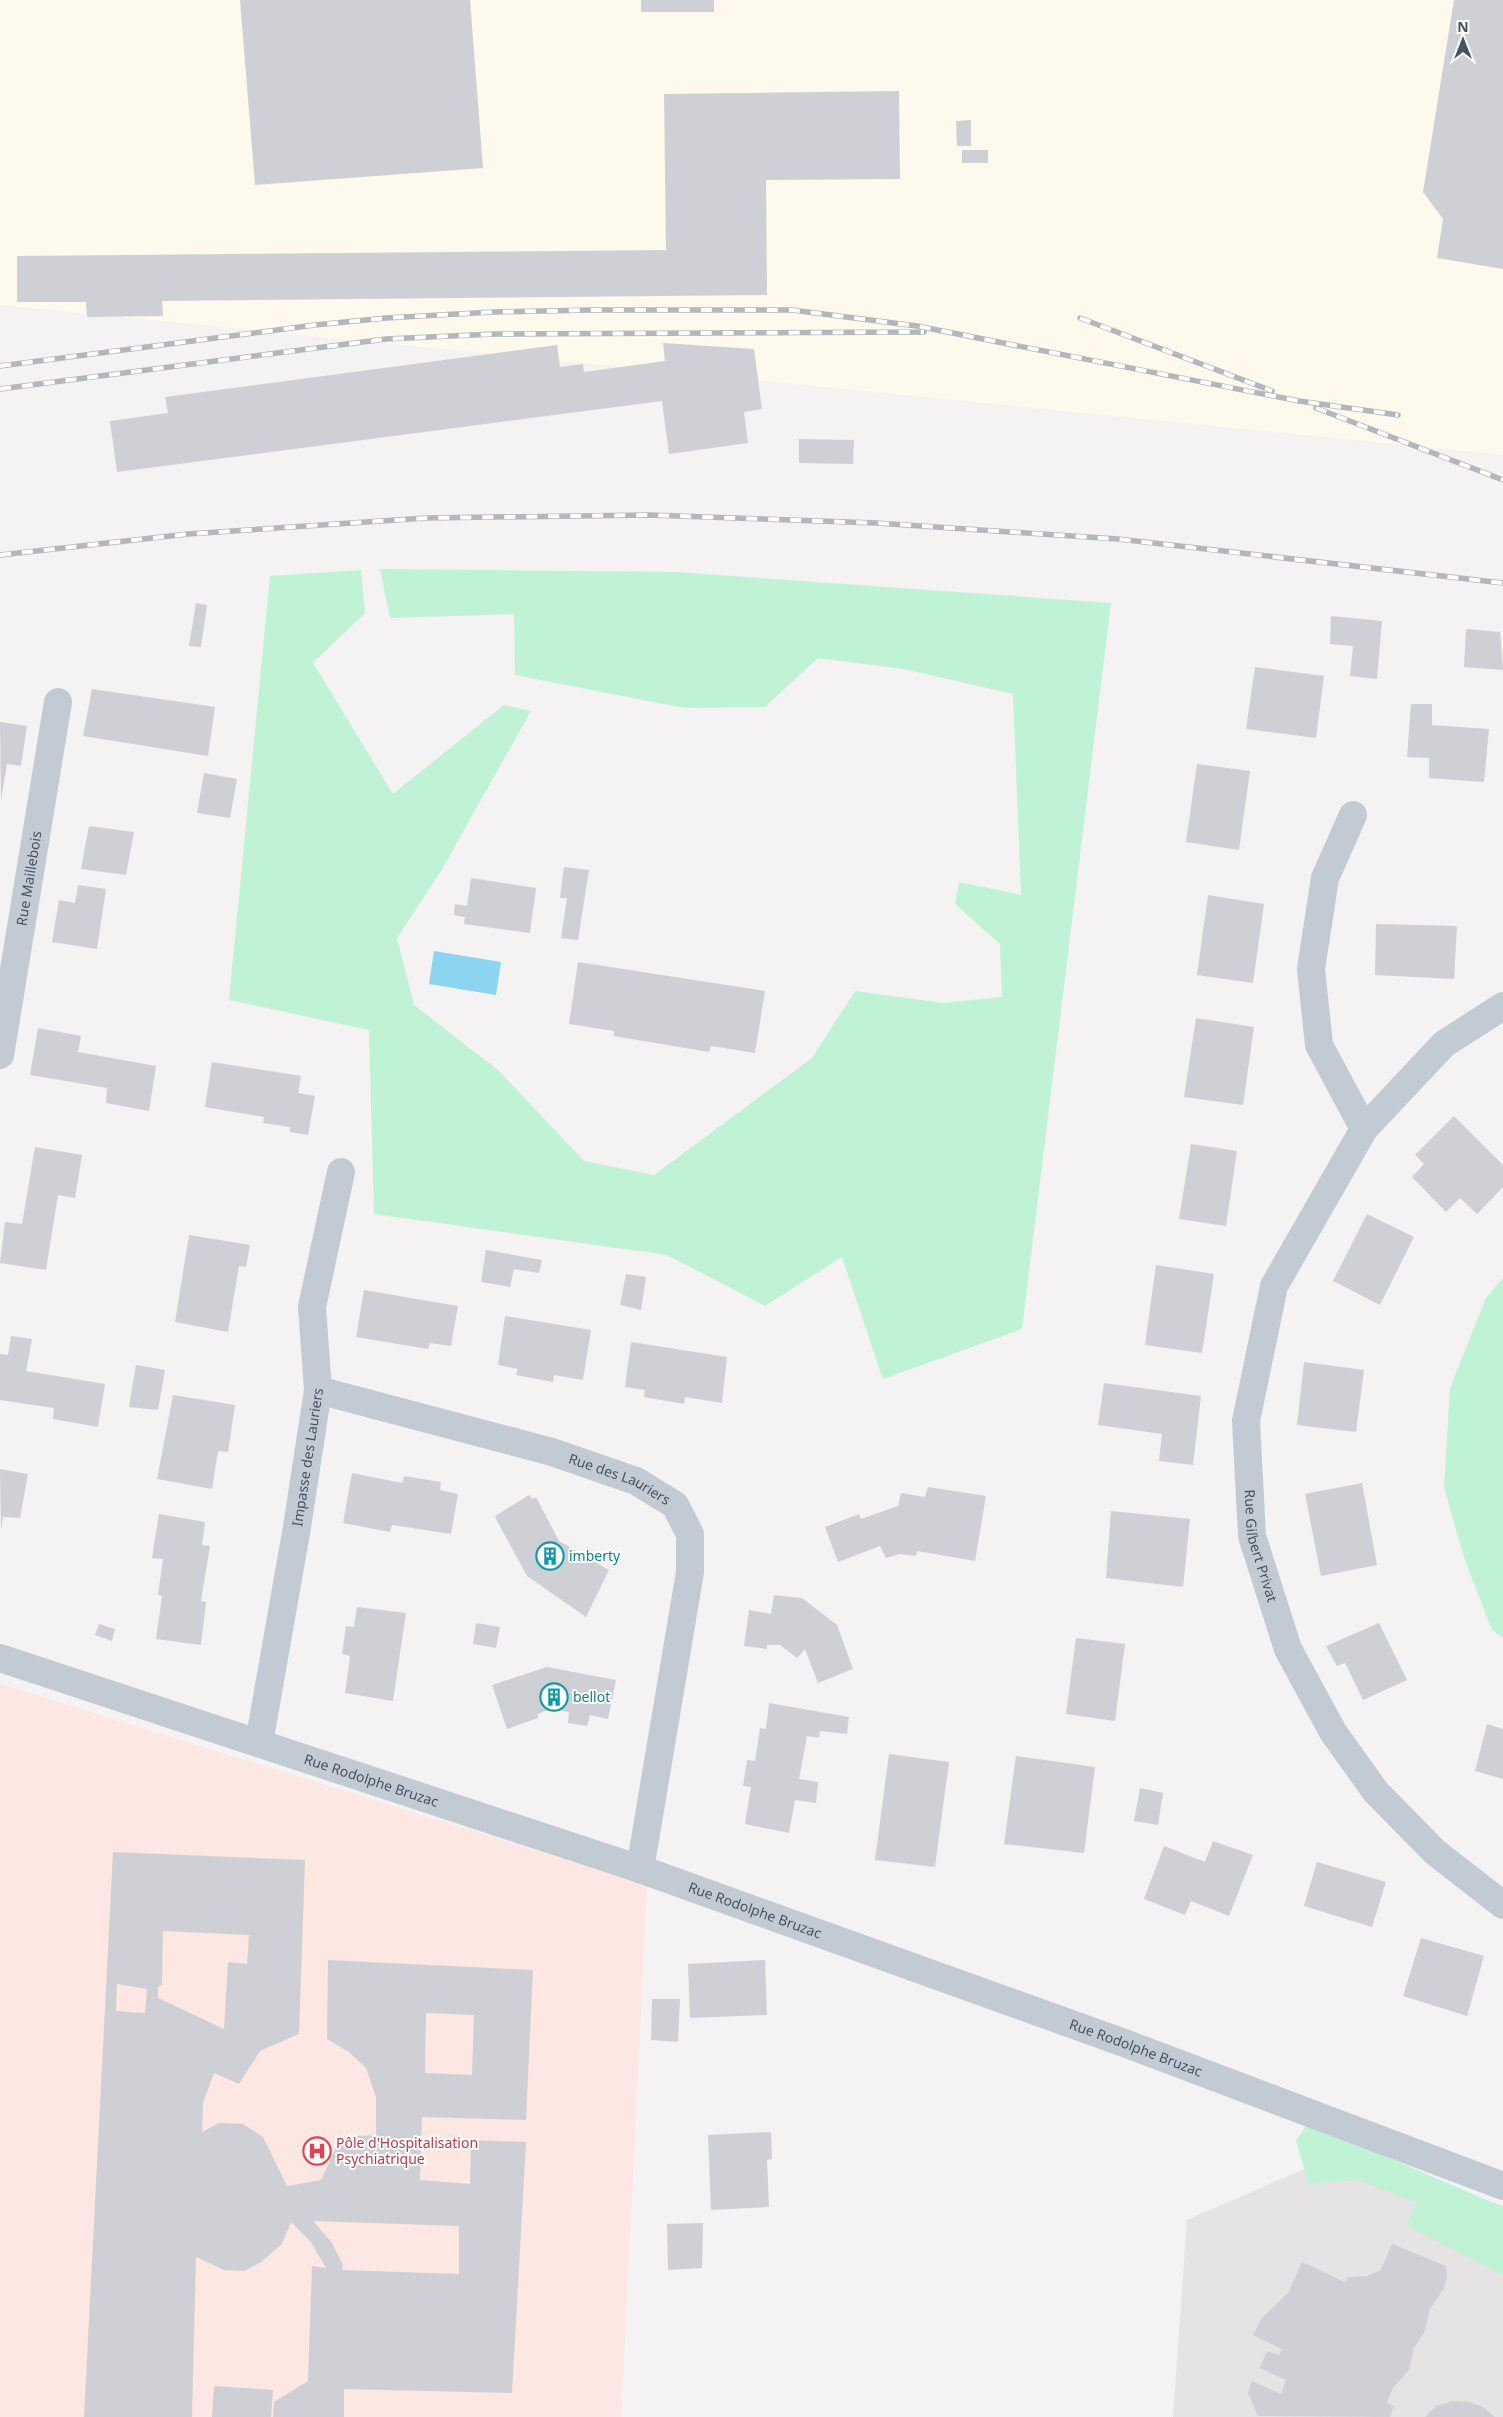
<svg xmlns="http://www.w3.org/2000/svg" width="1503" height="2417" font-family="'Noto Sans',sans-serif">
<rect width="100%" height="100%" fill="#f4f2f2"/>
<path fill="#fdf9ec" d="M 0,0 L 1503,0 L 1503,455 L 0,305 Z"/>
<path fill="#e5e3e4" d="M 1350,2149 L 1503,2206 L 1503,2417 L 1173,2417 L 1187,2220 Z"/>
<path fill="#fce7e3" d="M 0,1684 L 647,1885 L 621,2417 L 0,2417 Z"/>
<path fill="#c0f2d6" d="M 380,569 L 676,572 L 1111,603 L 1022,1329 L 883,1379 L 842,1257 L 765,1306 L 667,1255 L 374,1214 L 369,1030 L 229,1000 L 270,576 L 361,570 L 365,613 L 313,663 L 393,794 L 504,705 L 531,711 L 441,871 L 397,938 L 414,1005 L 498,1070 L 584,1161 L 654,1175 L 812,1058 L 855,991 L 943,1003 L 1002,997 L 1000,944 L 955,904 L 959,882 L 1021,895 L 1013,694 L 904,669 L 818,658 L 765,707 L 684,708 L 515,675 L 514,614 L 390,618 Z
M 1503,1278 L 1503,1638 L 1492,1630 L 1464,1558 L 1444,1487 L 1450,1388 L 1486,1298 Z
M 1308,2123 L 1503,2207 L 1503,2275 L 1406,2225 L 1417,2203 L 1358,2180 L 1309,2184 L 1296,2141 Z"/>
<path fill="#8bd5f0" d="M 434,951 L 501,962 L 496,995 L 429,984 Z"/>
<path fill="#ced0d6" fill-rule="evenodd" d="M 240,0 L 470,0 L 483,168 L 255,185 Z
M 641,0 L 714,0 L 714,12 L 641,12 Z
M 1454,0 L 1503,0 L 1503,269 L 1437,258 L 1443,219 L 1423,192 Z
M 899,91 L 900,179 L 766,180 L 767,295 L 162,301 L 163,316 L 87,317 L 86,302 L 17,302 L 17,256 L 666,250 L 664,94 Z
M 971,120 L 971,146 L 957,146 L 956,121 Z
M 962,150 L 988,150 L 988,163 L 962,163 Z
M 663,343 L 754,349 L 762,409 L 744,412 L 748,443 L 669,454 L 662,401 L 117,472 L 110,421 L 168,413 L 165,397 L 557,345 L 560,367 L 583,364 L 584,372 L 665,361 Z
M 799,439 L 854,440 L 853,464 L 799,463 Z
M 196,603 L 207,605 L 201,647 L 189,646 Z
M 1331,616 L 1382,621 L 1377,679 L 1350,676 L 1353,646 L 1330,644 Z
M 1466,629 L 1500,632 L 1503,670 L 1464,667 Z
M 1255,667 L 1324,676 L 1316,738 L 1246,729 Z
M 92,689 L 215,707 L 208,756 L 83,736 Z
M 1411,704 L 1432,704 L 1432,725 L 1489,729 L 1484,782 L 1429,778 L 1429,758 L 1407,757 Z
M 0,722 L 27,726 L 21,766 L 7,764 L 1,800 Z
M 1197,764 L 1250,771 L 1239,850 L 1186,842 Z
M 204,773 L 237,779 L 230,818 L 197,813 Z
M 89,826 L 134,832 L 126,875 L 81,869 Z
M 564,867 L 589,870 L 578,940 L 561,938 L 567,898 L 560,898 Z
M 471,878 L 536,888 L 530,933 L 464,924 L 465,917 L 454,915 L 455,904 L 467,906 Z
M 78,885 L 106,889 L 97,949 L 52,942 L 59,900 L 75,903 Z
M 1208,895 L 1264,904 L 1253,983 L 1197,975 Z
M 1376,924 L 1457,926 L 1454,979 L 1375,975 Z
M 578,962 L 765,991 L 755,1053 L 711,1046 L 709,1052 L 614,1036 L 614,1031 L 569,1024 Z
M 1196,1018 L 1254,1027 L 1243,1105 L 1184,1097 Z
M 38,1028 L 81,1036 L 78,1052 L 156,1066 L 149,1111 L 106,1103 L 107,1088 L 30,1075 Z
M 212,1062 L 301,1076 L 298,1093 L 315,1096 L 308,1135 L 290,1132 L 290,1127 L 263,1123 L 264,1117 L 205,1107 Z
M 1454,1116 L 1503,1165 L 1503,1187 L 1477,1214 L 1460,1198 L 1446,1212 L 1412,1177 L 1424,1164 L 1415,1155 Z
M 1191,1144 L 1237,1151 L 1226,1226 L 1179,1219 Z
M 35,1147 L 82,1155 L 75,1198 L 58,1195 L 46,1270 L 0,1263 L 5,1222 L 22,1224 Z
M 1367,1214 L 1414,1237 L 1380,1305 L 1333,1281 Z
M 189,1235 L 250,1245 L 246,1267 L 239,1266 L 228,1332 L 175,1322 Z
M 486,1250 L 542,1260 L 539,1273 L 514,1269 L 510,1287 L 481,1282 Z
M 1156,1265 L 1214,1274 L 1202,1353 L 1145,1345 Z
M 626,1274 L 646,1277 L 641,1310 L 620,1305 Z
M 364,1290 L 458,1306 L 451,1346 L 430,1343 L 428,1349 L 356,1337 Z
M 505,1316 L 591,1330 L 583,1380 L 554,1375 L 553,1382 L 516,1375 L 518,1369 L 498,1365 Z
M 11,1336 L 32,1339 L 26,1371 L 105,1384 L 98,1427 L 53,1419 L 54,1408 L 0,1400 L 0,1354 L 8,1355 Z
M 631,1342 L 727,1357 L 722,1403 L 685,1397 L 684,1404 L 644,1397 L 645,1390 L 625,1387 Z
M 1304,1362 L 1364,1370 L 1356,1432 L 1297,1425 Z
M 136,1365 L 165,1370 L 158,1410 L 129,1407 Z
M 1104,1383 L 1201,1396 L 1193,1465 L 1159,1461 L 1162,1434 L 1098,1425 Z
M 173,1395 L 235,1405 L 228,1452 L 218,1451 L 212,1489 L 157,1479 Z
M 0,1469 L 28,1474 L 20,1518 L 3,1517 L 1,1529 Z
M 352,1473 L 402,1483 L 404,1476 L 441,1482 L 440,1490 L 458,1494 L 451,1534 L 392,1525 L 390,1532 L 343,1523 Z
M 1362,1483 L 1377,1565 L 1321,1576 L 1305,1494 Z
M 928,1487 L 986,1496 L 975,1561 L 917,1551 L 916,1556 L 900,1554 L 886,1558 L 880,1546 L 838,1562 L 825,1527 L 859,1514 L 861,1519 L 898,1506 L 901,1493 L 925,1497 Z
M 529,1495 L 532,1499 L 536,1497 L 559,1541 L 609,1570 L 586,1617 L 527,1576 L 496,1519 L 495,1516 Z
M 1111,1511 L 1190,1519 L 1183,1587 L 1106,1578 Z
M 159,1514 L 205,1522 L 202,1545 L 210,1546 L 201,1601 L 206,1602 L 201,1645 L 156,1639 L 162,1596 L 158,1595 L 163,1559 L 152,1558 Z
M 774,1595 L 802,1598 L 837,1625 L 853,1669 L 818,1683 L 805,1649 L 797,1658 L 780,1645 L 767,1645 L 767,1649 L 744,1646 L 749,1610 L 771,1614 Z
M 357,1607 L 406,1613 L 393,1701 L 345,1693 L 350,1656 L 342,1654 L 346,1626 L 354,1627 Z
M 476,1623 L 500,1627 L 496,1648 L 473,1644 Z
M 1379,1623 L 1407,1680 L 1363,1700 L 1345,1663 L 1337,1666 L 1326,1646 Z
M 99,1624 L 115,1629 L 112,1641 L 95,1635 Z
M 1076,1638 L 1125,1644 L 1115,1721 L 1066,1714 Z
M 547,1667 L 616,1680 L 608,1719 L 590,1715 L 587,1726 L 568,1723 L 569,1712 L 549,1709 L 538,1714 L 538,1718 L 507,1729 L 492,1685 Z
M 769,1703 L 849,1717 L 847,1734 L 820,1731 L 819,1738 L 807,1736 L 799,1779 L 818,1782 L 816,1803 L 795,1800 L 789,1833 L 745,1824 L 751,1787 L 743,1786 L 747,1760 L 755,1761 L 760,1728 L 766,1729 Z
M 1487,1724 L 1503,1729 L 1503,1779 L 1475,1771 Z
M 889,1754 L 949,1762 L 935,1867 L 875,1860 Z
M 1016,1756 L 1095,1767 L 1084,1853 L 1004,1844 Z
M 1140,1788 L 1163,1793 L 1158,1825 L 1134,1821 Z
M 1213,1841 L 1253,1855 L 1229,1916 L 1191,1901 L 1185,1915 L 1144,1899 L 1164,1846 L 1205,1862 Z
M 113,1852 L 305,1860 L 299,2034 L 260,2051 L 239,2084 L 214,2073 L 203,2103 L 202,2132 L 219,2123 L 243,2124 L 263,2137 L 287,2186 L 321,2180 L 341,2137 L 376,2135 L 376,2097 L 366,2068 L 349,2052 L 327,2039 L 328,1960 L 533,1970 L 526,2120 L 422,2117 L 420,2180 L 470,2184 L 471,2140 L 526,2142 L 512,2393 L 344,2389 L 344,2417 L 273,2417 L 274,2402 L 308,2381 L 312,2266 L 326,2268 L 311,2242 L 291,2222 L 282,2244 L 261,2262 L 244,2271 L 224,2270 L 196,2257 L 192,2417 L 84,2417 ZM 163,1931 L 249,1935 L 247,1964 L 228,1962 L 224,2029 L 158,1998 L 158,1987 L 162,1985 ZM 117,1984 L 147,1989 L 145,2013 L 116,2011 ZM 426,2013 L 474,2015 L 472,2075 L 425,2073 ZM 313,2221 L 459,2226 L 459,2274 L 342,2270 L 343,2265 L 332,2243 Z
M 1317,1862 L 1386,1882 L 1372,1927 L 1304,1906 Z
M 1421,1938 L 1484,1956 L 1467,2016 L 1403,1996 Z
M 765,1960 L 767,2015 L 690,2018 L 688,1964 Z
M 652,1999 L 680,1999 L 678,2042 L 651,2040 Z
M 771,2132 L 772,2159 L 767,2160 L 769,2207 L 711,2210 L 708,2135 Z
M 703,2223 L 702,2268 L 668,2270 L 667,2224 Z
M 1392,2244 L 1446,2266 L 1447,2277 L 1444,2288 L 1430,2309 L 1424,2333 L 1414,2348 L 1409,2370 L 1393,2388 L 1387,2403 L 1394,2406 L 1390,2417 L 1258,2416 L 1248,2393 L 1252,2381 L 1281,2394 L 1286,2380 L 1260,2368 L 1267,2351 L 1279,2355 L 1282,2349 L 1253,2335 L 1262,2318 L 1288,2293 L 1302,2262 L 1345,2282 L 1348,2277 L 1367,2276 L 1381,2270 Z
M 214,2386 L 273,2390 L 271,2417 L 212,2417 Z
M 1453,2401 L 1469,2402 L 1483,2407 L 1495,2417 L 1425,2417 L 1436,2406 Z"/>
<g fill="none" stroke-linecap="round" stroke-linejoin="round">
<g stroke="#c2cbd4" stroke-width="28">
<path d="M 1353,815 L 1325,878 L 1311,969 L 1319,1045 L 1364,1129"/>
<path id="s1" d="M 1503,1006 L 1444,1044 L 1364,1129 L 1274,1286 L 1246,1421 L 1252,1536 L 1288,1649 L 1333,1732 L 1376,1792 L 1435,1852 L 1503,1905"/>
<path id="s2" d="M 0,1055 L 58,702"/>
<path id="s3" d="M 318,1390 L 552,1452 L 636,1481 L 675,1505 L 690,1534 L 690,1572 L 640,1869"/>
<path id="s4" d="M 0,1658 L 640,1869 L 1127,2044 L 1503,2186"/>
<path id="s5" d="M 259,1743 L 297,1527 L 318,1390 L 312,1307 L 341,1172"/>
</g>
<g stroke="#b3b6bc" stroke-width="5.5">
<path id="rail" d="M 1080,318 L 1272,391
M 0,366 L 315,325 L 386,318 L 493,312 L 592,310 L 792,310 L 917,326 L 1299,401 L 1398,415
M 0,389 L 386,339 L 495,334 L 924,332
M 1316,408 L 1503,480
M 0,555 L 188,534 L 426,518 L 649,515 L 876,523 L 1118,539 L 1503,583"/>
</g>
<use href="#rail" stroke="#fff" stroke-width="4" stroke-dasharray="11" stroke-linecap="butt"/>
</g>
<defs>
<g id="building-ring" transform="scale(1.4375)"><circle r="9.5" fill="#fff" stroke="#0f9aa8" stroke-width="1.5"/><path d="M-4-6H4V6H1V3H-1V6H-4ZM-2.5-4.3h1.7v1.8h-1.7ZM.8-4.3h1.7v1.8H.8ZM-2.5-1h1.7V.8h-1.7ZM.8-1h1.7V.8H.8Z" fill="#0f9aa8"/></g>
<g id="hospital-ring" transform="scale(1.4375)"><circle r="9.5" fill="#fff" stroke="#e0444e" stroke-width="1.5"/><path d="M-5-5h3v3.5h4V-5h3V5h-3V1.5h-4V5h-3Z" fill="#e0444e"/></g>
</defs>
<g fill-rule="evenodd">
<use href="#building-ring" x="550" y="1556"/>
<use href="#building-ring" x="554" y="1697"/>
<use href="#hospital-ring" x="317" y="2151"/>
</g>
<g text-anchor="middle" stroke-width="4" stroke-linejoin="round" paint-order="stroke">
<g font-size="14" fill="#485360" stroke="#fff">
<text dy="5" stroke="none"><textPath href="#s2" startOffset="179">Rue Maillebois</textPath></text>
<text dy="5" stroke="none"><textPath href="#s5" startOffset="290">Impasse des Lauriers</textPath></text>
<text dy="5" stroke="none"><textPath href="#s3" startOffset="315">Rue des Lauriers</textPath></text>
<text dy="5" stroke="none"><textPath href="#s1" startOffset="632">Rue Gilbert Privat</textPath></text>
<text dy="5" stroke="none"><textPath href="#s4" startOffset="391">Rue Rodolphe Bruzac</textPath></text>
<text dy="5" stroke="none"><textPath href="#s4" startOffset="796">Rue Rodolphe Bruzac</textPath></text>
<text dy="5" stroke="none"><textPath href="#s4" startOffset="1201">Rue Rodolphe Bruzac</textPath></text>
</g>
<g font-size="14" fill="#0d838f" stroke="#fff" text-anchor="start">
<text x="569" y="1561">imberty</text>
<text x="573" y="1702">bellot</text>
</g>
<g font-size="14" fill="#be3a42" stroke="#fff" text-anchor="start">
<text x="336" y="2148">Pôle d'Hospitalisation<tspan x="336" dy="16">Psychiatrique</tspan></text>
</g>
</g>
<g transform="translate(1463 40)" stroke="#ffffff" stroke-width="4" paint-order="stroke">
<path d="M0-4L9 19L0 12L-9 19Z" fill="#485360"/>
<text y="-8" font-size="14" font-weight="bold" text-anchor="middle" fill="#485360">N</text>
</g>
</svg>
